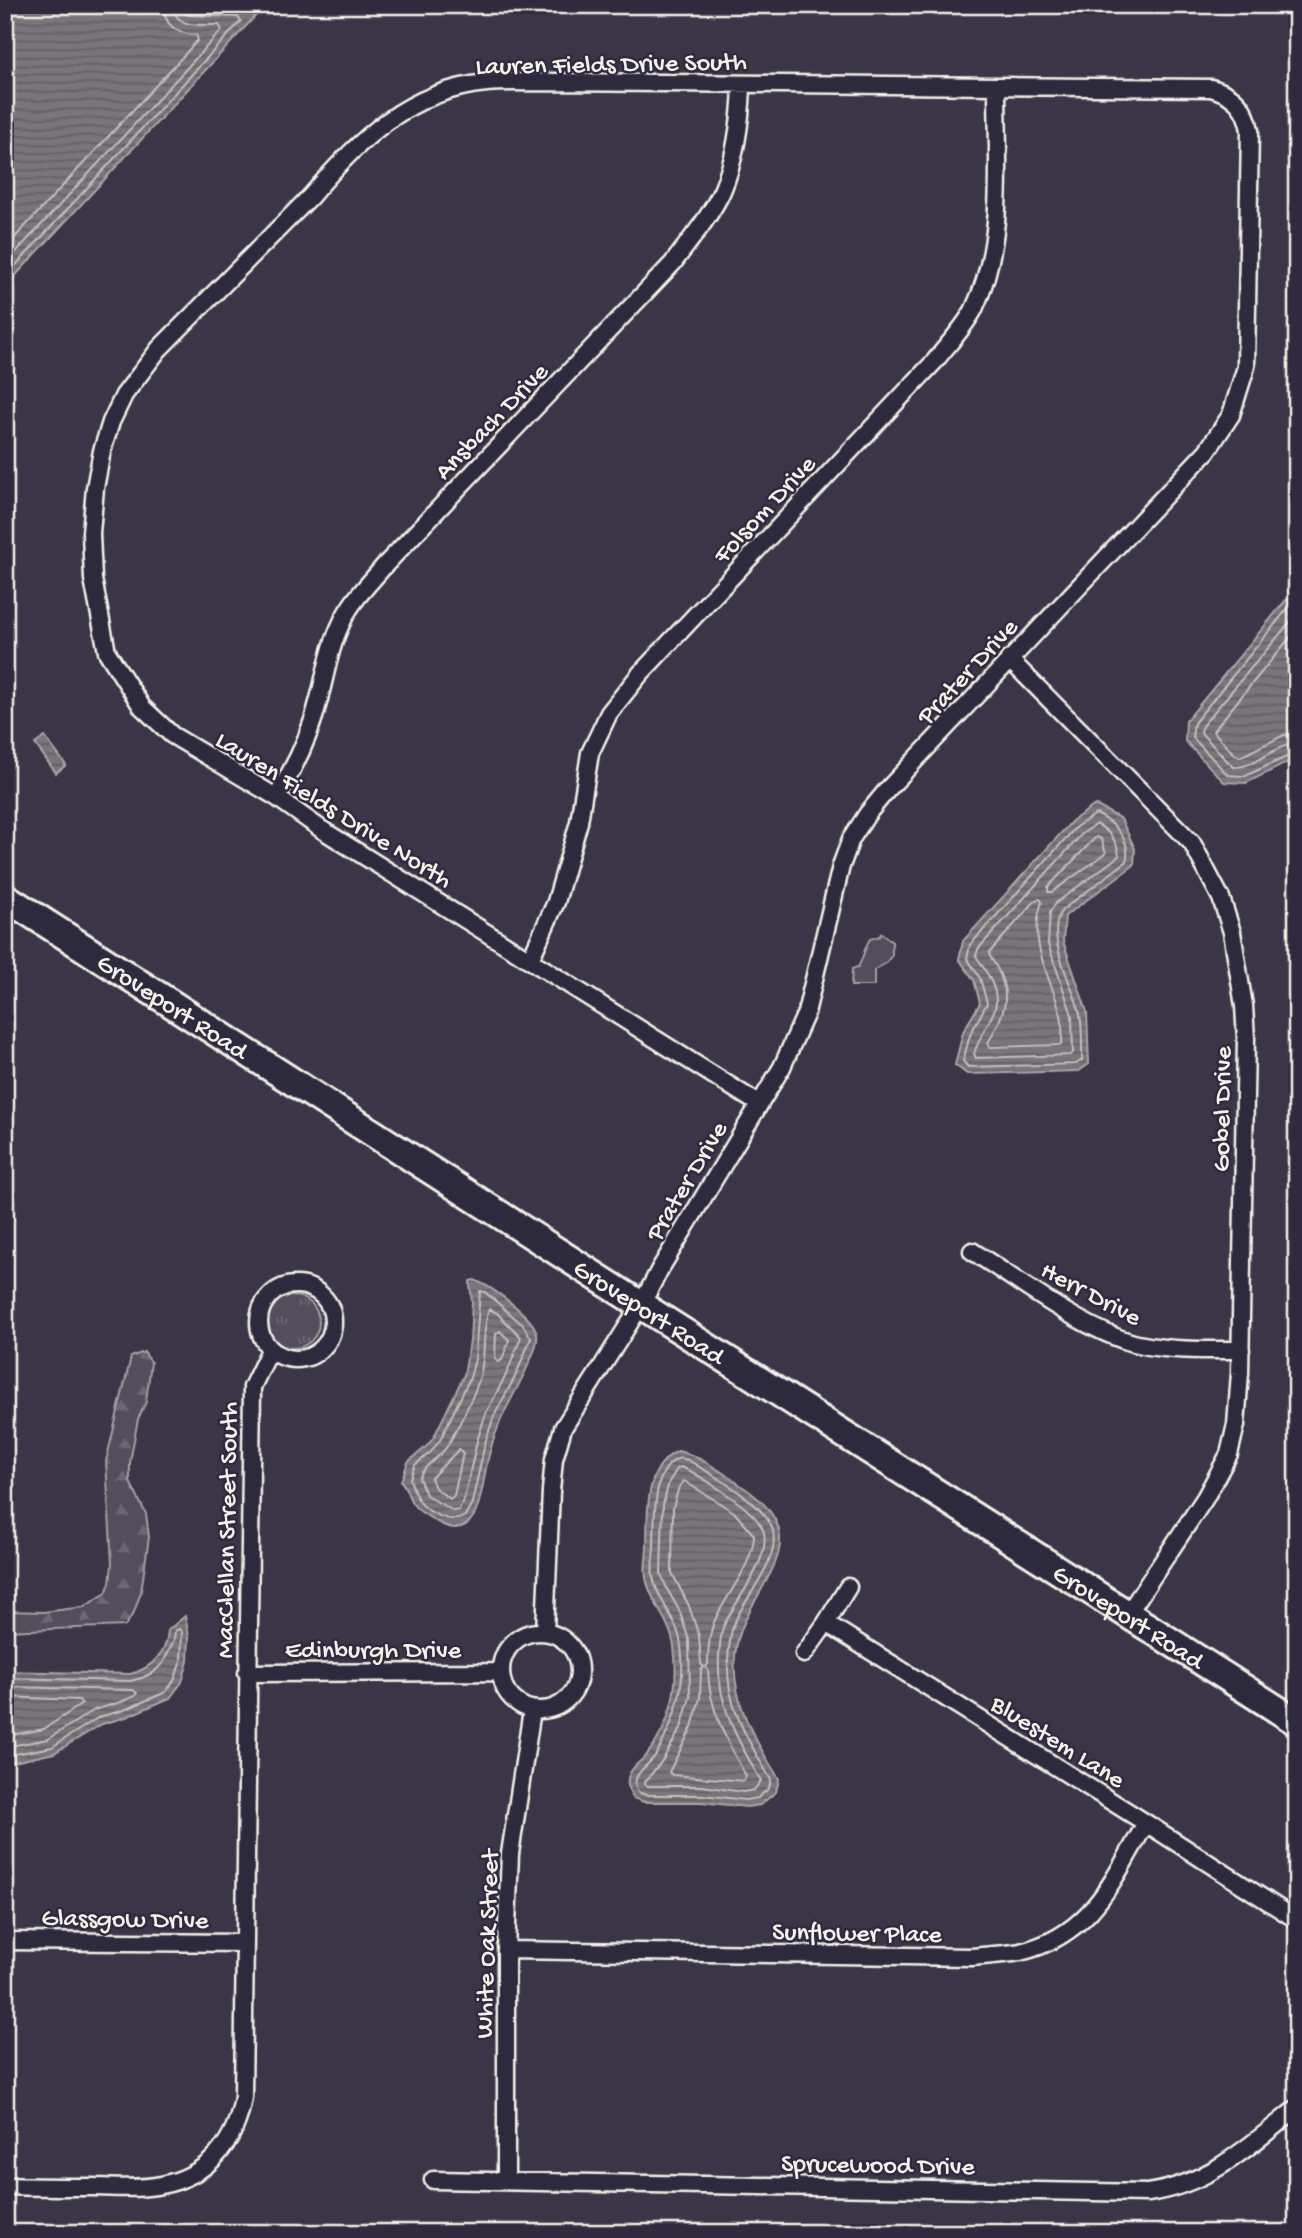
<svg xmlns="http://www.w3.org/2000/svg" width="1302" height="2238" font-family="'Gochi Hand',sans-serif">
<defs>
<pattern id="grass-tufts" width="24" height="20" patternUnits="userSpaceOnUse" patternTransform="scale(1.75)"><rect width="24" height="20" fill="#534e5c"/><path d="M3 7l-1-3M5 7V3M7 7l1-3M15 17l-1-3M17 17v-4M19 17l1-3" fill="none" stroke="#6c6873"/></pattern>
<pattern id="forest-firs" width="22" height="20" patternUnits="userSpaceOnUse" patternTransform="scale(1.75)"><rect width="22" height="20" fill="#534e5c"/><path d="M5 1l3.5 6h-7zM16 11l3.5 6h-7z" fill="#6c6873"/></pattern>
<pattern id="water-rules" width="6" height="5" patternUnits="userSpaceOnUse" patternTransform="scale(1.75)"><rect width="6" height="5" fill="#78747b"/><path d="M0 2.5h6" fill="none" stroke="#636063"/></pattern>
</defs>
<rect width="100%" height="100%" fill="#3b3647"/>
<filter id="ink" filterUnits="userSpaceOnUse"><feTurbulence type="fractalNoise" baseFrequency=".0143" numOctaves="2"/><feDisplacementMap in="SourceGraphic" scale="14" xChannelSelector="R" yChannelSelector="G"/><feConvolveMatrix kernelMatrix="1 2 1 2 8 2 1 2 1" color-interpolation-filters="sRGB"/></filter>
<g filter="url(#ink)">
<path fill="url(#grass-tufts)" stroke="#a4a0a2" stroke-width="2" d="M267 1322a26 26 0 1 1 52 0a26 26 0 1 1-52 0Z"/>
<path fill="url(#forest-firs)" stroke="#a4a0a2" stroke-width="2" d="M 144,1352 L 151,1362 L 146,1402 L 138,1419 L 130,1462 L 130,1482 L 146,1514 L 149,1537 L 141,1592 L 134,1612 L 125,1626 L 5,1631 L 5,1611 L 43,1612 L 84,1607 L 106,1593 L 110,1583 L 112,1564 L 106,1461 L 131,1357 Z"/>
<path fill="#534e5c" stroke="#a4a0a2" stroke-width="2" d="M 881,933 L 892,942 L 892,955 L 886,963 L 874,970 L 874,986 L 851,986 L 852,969 L 858,967 C 864,957 864,948 870,939 L 880,936 Z"/>
<path fill="url(#water-rules)" stroke="#aaa6a7" stroke-width="2" d="M 10,6 L 261,10 L 5,287 L 5,8 Z
M 1297,597 L 1297,758 L 1246,783 L 1224,782 L 1185,741 L 1186,721 L 1286,600 Z
M 45,737 L 66,765 L 56,773 L 35,744 Z
M 1095,805 L 1121,819 L 1135,849 L 1134,865 L 1065,916 L 1063,941 L 1087,1012 L 1089,1064 L 1079,1071 L 967,1074 L 955,1065 L 963,1032 L 980,1003 L 974,980 L 959,959 L 963,941 L 1072,821 Z
M 474,1280 C 491,1286 534,1317 537,1334 C 541,1349 507,1404 500,1422 C 494,1437 489,1452 486,1468 C 481,1493 478,1544 439,1523 C 431,1518 418,1512 413,1504 C 408,1497 407,1488 401,1481 L 408,1462 L 426,1447 L 434,1437 L 464,1375 L 470,1341 L 472,1302 L 470,1284 L 470,1281 Z
M 678,1451 C 700,1456 720,1471 739,1484 C 831,1544 741,1586 735,1656 C 731,1702 756,1742 779,1779 L 776,1792 L 760,1805 L 747,1807 L 701,1802 L 644,1802 L 633,1798 C 629,1789 625,1782 630,1773 C 634,1765 643,1760 648,1753 C 672,1724 679,1683 674,1647 C 671,1621 650,1602 646,1578 C 644,1568 647,1556 647,1546 C 648,1514 643,1467 678,1451 Z
M 185,1616 L 189,1637 L 188,1661 L 182,1682 L 170,1698 L 126,1717 L 102,1724 L 54,1753 L 5,1764 L 5,1671 L 130,1674 C 151,1669 167,1653 168,1630 Z"/>
<g fill="none" stroke-linecap="round" stroke-linejoin="round">
<path stroke="#c2bfbc" stroke-width="2" d="M 5,248 L 198,40 L 196,35 C 177,34 164,26 163,5
M 5,264 L 222,30 L 219,25 C 201,24 175,30 173,5
M 5,277 L 241,21 L 238,17 L 188,15 L 183,11 L 182,5
M 1297,605 L 1289,607 L 1194,723 L 1192,737 L 1228,775 L 1245,776 L 1297,752
M 1297,614 L 1202,726 L 1201,733 L 1233,767 C 1256,768 1274,745 1297,743
M 1297,629 L 1213,731 L 1235,755 L 1240,757 L 1284,735 L 1297,733
M 1096,814 C 1114,822 1132,840 1126,862 L 1062,910 C 1044,936 1072,983 1079,1010 C 1083,1025 1082,1045 1082,1060 L 1076,1064 L 968,1067 L 963,1061 L 970,1035 L 987,1003 L 980,978 L 967,958 L 970,945 L 1076,827 Z
M 1096,824 C 1109,830 1118,842 1119,856 L 1056,903 L 1050,912 L 1048,944 L 1072,1015 L 1073,1053 L 1070,1055 L 976,1058 L 974,1054 C 979,1036 990,1024 995,1008 C 1000,991 985,969 976,956 L 978,949 L 1082,834 Z
M 1096,837 L 1101,839 L 1106,853 L 1052,892 L 1048,892 L 1048,887 Z
M 1040,899 L 1042,902 C 1027,943 1051,977 1061,1015 C 1063,1024 1062,1034 1062,1043 L 1059,1045 L 990,1047 L 988,1043 C 1003,1015 1013,999 997,968 C 994,962 990,958 989,953 L 1036,900 Z
M 480,1291 L 485,1292 L 523,1325 L 531,1338 L 515,1377 L 494,1416 L 485,1443 L 472,1503 L 465,1516 C 451,1525 428,1513 419,1501 C 415,1495 412,1485 410,1479 L 415,1465 L 431,1452 L 440,1440 L 470,1378 L 475,1359 Z
M 489,1309 L 497,1313 L 521,1337 L 507,1373 L 486,1413 L 477,1441 L 464,1499 L 459,1510 L 453,1511 L 426,1495 L 419,1478 C 424,1464 440,1458 448,1445 C 458,1427 472,1400 479,1380 C 487,1357 481,1331 489,1309 Z
M 500,1331 L 509,1340 L 502,1360 L 498,1362 L 495,1359 L 496,1334 Z
M 459,1449 L 463,1453 L 454,1496 L 450,1499 L 435,1488 L 431,1478 Z
M 680,1458 L 688,1460 C 711,1474 767,1504 773,1531 C 777,1551 765,1570 755,1587 C 747,1601 734,1618 731,1634 C 719,1696 742,1729 771,1780 L 769,1788 L 758,1798 L 746,1800 L 702,1795 L 646,1795 L 638,1792 C 628,1774 649,1767 657,1753 C 676,1718 686,1686 681,1646 C 678,1619 657,1600 653,1577 C 651,1567 654,1555 654,1545 C 655,1521 651,1467 680,1458 Z
M 681,1467 C 699,1474 716,1487 732,1498 C 742,1505 761,1520 764,1533 C 770,1560 736,1600 724,1625 C 720,1634 720,1647 719,1656 C 716,1704 738,1741 761,1781 L 754,1790 L 743,1792 L 702,1786 L 647,1786 L 644,1783 L 662,1761 L 681,1728 L 690,1697 L 689,1640 L 679,1610 L 667,1589 L 661,1574 L 663,1505 L 669,1482 L 677,1469 Z
M 684,1481 L 734,1512 L 754,1535 C 753,1566 727,1593 715,1620 C 709,1633 708,1651 708,1664 L 706,1667 L 708,1670 C 709,1710 727,1742 746,1776 L 744,1781 L 672,1775 L 669,1772 L 692,1727 L 700,1698 L 701,1670 L 704,1667 L 701,1664 L 699,1636 L 689,1606 L 672,1573 L 673,1507 L 679,1487 Z
M 5,1678 L 130,1681 L 142,1678 L 154,1672 L 163,1663 L 174,1640 L 175,1631 L 179,1629 L 182,1632 L 181,1660 L 175,1679 L 166,1692 L 124,1710 L 99,1717 L 52,1747 L 5,1756
M 5,1687 L 133,1690 L 137,1693 L 135,1696 L 121,1702 L 94,1710 L 48,1739 L 5,1747
M 5,1697 L 79,1700 L 82,1704 L 44,1729 L 5,1736"/>
<g stroke="#f4f1e8" stroke-width="21">
<path id="minor" d="M 1009,659 L 1192,843 L 1221,898 L 1232,932 L 1244,1006 L 1246,1039 L 1240,1373 L 1236,1425 L 1229,1454 L 1205,1498 L 1127,1615
M 276,797 C 295,767 311,733 319,699 C 326,673 330,646 342,622 C 351,601 370,583 384,566 L 673,263 C 690,240 710,217 722,191 C 736,158 741,119 742,84
M 530,960 L 556,902 L 579,822 L 590,753 L 609,713 L 640,674 L 935,361 C 948,344 965,327 974,309 C 1006,241 997,159 997,86
M 972,1251 C 1018,1280 1091,1336 1143,1345 C 1175,1351 1208,1350 1241,1350
M259 1322a37 37 0 1 1 74 0a37 37 0 1 1-74 0Z
M 826,1623 L 848,1587
M501 1671a39 39 0 1 1 78 0a39 39 0 1 1-78 0Z
M 545,1632 L 551,1491 L 554,1459 L 563,1428 L 641,1305 L 660,1269 L 782,1067 L 806,1013 L 841,866 L 851,839 L 868,813 L 887,790 L 1207,451 L 1231,415 L 1246,367 L 1250,130 C 1246,107 1234,94 1211,88 L 553,82 C 531,83 509,81 487,83 C 409,90 358,140 310,197 L 159,349 L 124,395 L 111,422 L 102,451 L 95,488 L 91,533 L 93,579 L 107,652 L 142,707 L 172,735 L 276,797 L 321,829 L 759,1104
M 804,1654 L 826,1623 L 1146,1823 L 1297,1920
M 247,1673 L 500,1672
M 5,1941 L 244,1943
M 506,1950 L 972,1957 C 987,1955 1004,1955 1020,1952 C 1092,1935 1112,1881 1146,1823
M 433,2180 L 1148,2193 C 1210,2184 1249,2146 1297,2108
M 506,2180 L 506,1950 L 510,1854 L 532,1710
M 5,2186 C 34,2187 63,2187 91,2187 C 114,2187 139,2190 161,2185 C 208,2176 236,2143 243,2097 L 252,1387 L 270,1350"/>
</g>
<g stroke="#f4f1e8" stroke-width="32">
<g id="primary">
<path id="s1" d="M 5,897 L 597,1277 L 1297,1722"/>
</g>
</g>
<use href="#minor" stroke="#2f2a3d" stroke-width="16"/>
<use href="#primary" stroke="#2f2a3d" stroke-width="26"/>
</g>
</g>
<g text-anchor="middle" stroke-width="5" stroke-linejoin="round" paint-order="stroke">
<g font-size="26" fill="#f4f1e8" stroke="#2f2a3d">
<text transform="translate(611 62) rotate(-1)" y="9">Lauren Fields Drive South</text>
<text transform="translate(490 420) rotate(-46)" y="9">Ansbach Drive</text>
<text transform="translate(763 508) rotate(-47)" y="9">Folsom Drive</text>
<text transform="translate(966 670) rotate(-47)" y="9">Prater Drive</text>
<text transform="translate(335 808) rotate(32)" y="9">Lauren Fields Drive North</text>
<text dy="9" stroke="none"><textPath href="#s1" startOffset="200">Groveport Road</textPath></text>
<text transform="translate(1220 1109) rotate(-89)" y="9">Gobel Drive</text>
<text transform="translate(685 1180) rotate(-59)" y="9">Prater Drive</text>
<text transform="translate(1092 1292) rotate(28)" y="9">Herr Drive</text>
<text dy="9" stroke="none"><textPath href="#s1" startOffset="766">Groveport Road</textPath></text>
<text transform="translate(225 1530) rotate(-89)" y="9">MacClellan Street South</text>
<text dy="9" stroke="none"><textPath href="#s1" startOffset="1334">Groveport Road</textPath></text>
<text x="373" y="1657">Edinburgh Drive</text>
<text transform="translate(1059 1740) rotate(32)" y="9">Bluestem Lane</text>
<text transform="translate(125 1917) rotate(1)" y="9">Glassgow Drive</text>
<text transform="translate(857 1931) rotate(1)" y="9">Sunflower Place</text>
<text transform="translate(485 1944) rotate(-88)" y="9">White Oak Street</text>
<text transform="translate(878 2163) rotate(1)" y="9">Sprucewood Drive</text>
</g>
</g>
<rect width="1302" height="2238" fill="none" stroke="#2f2a3d" stroke-width="28"/>
<rect x="14" y="14" width="1274" height="2210" fill="none" stroke="#f4f1e8" stroke-width="2.5" filter="url(#ink)"/>
</svg>
